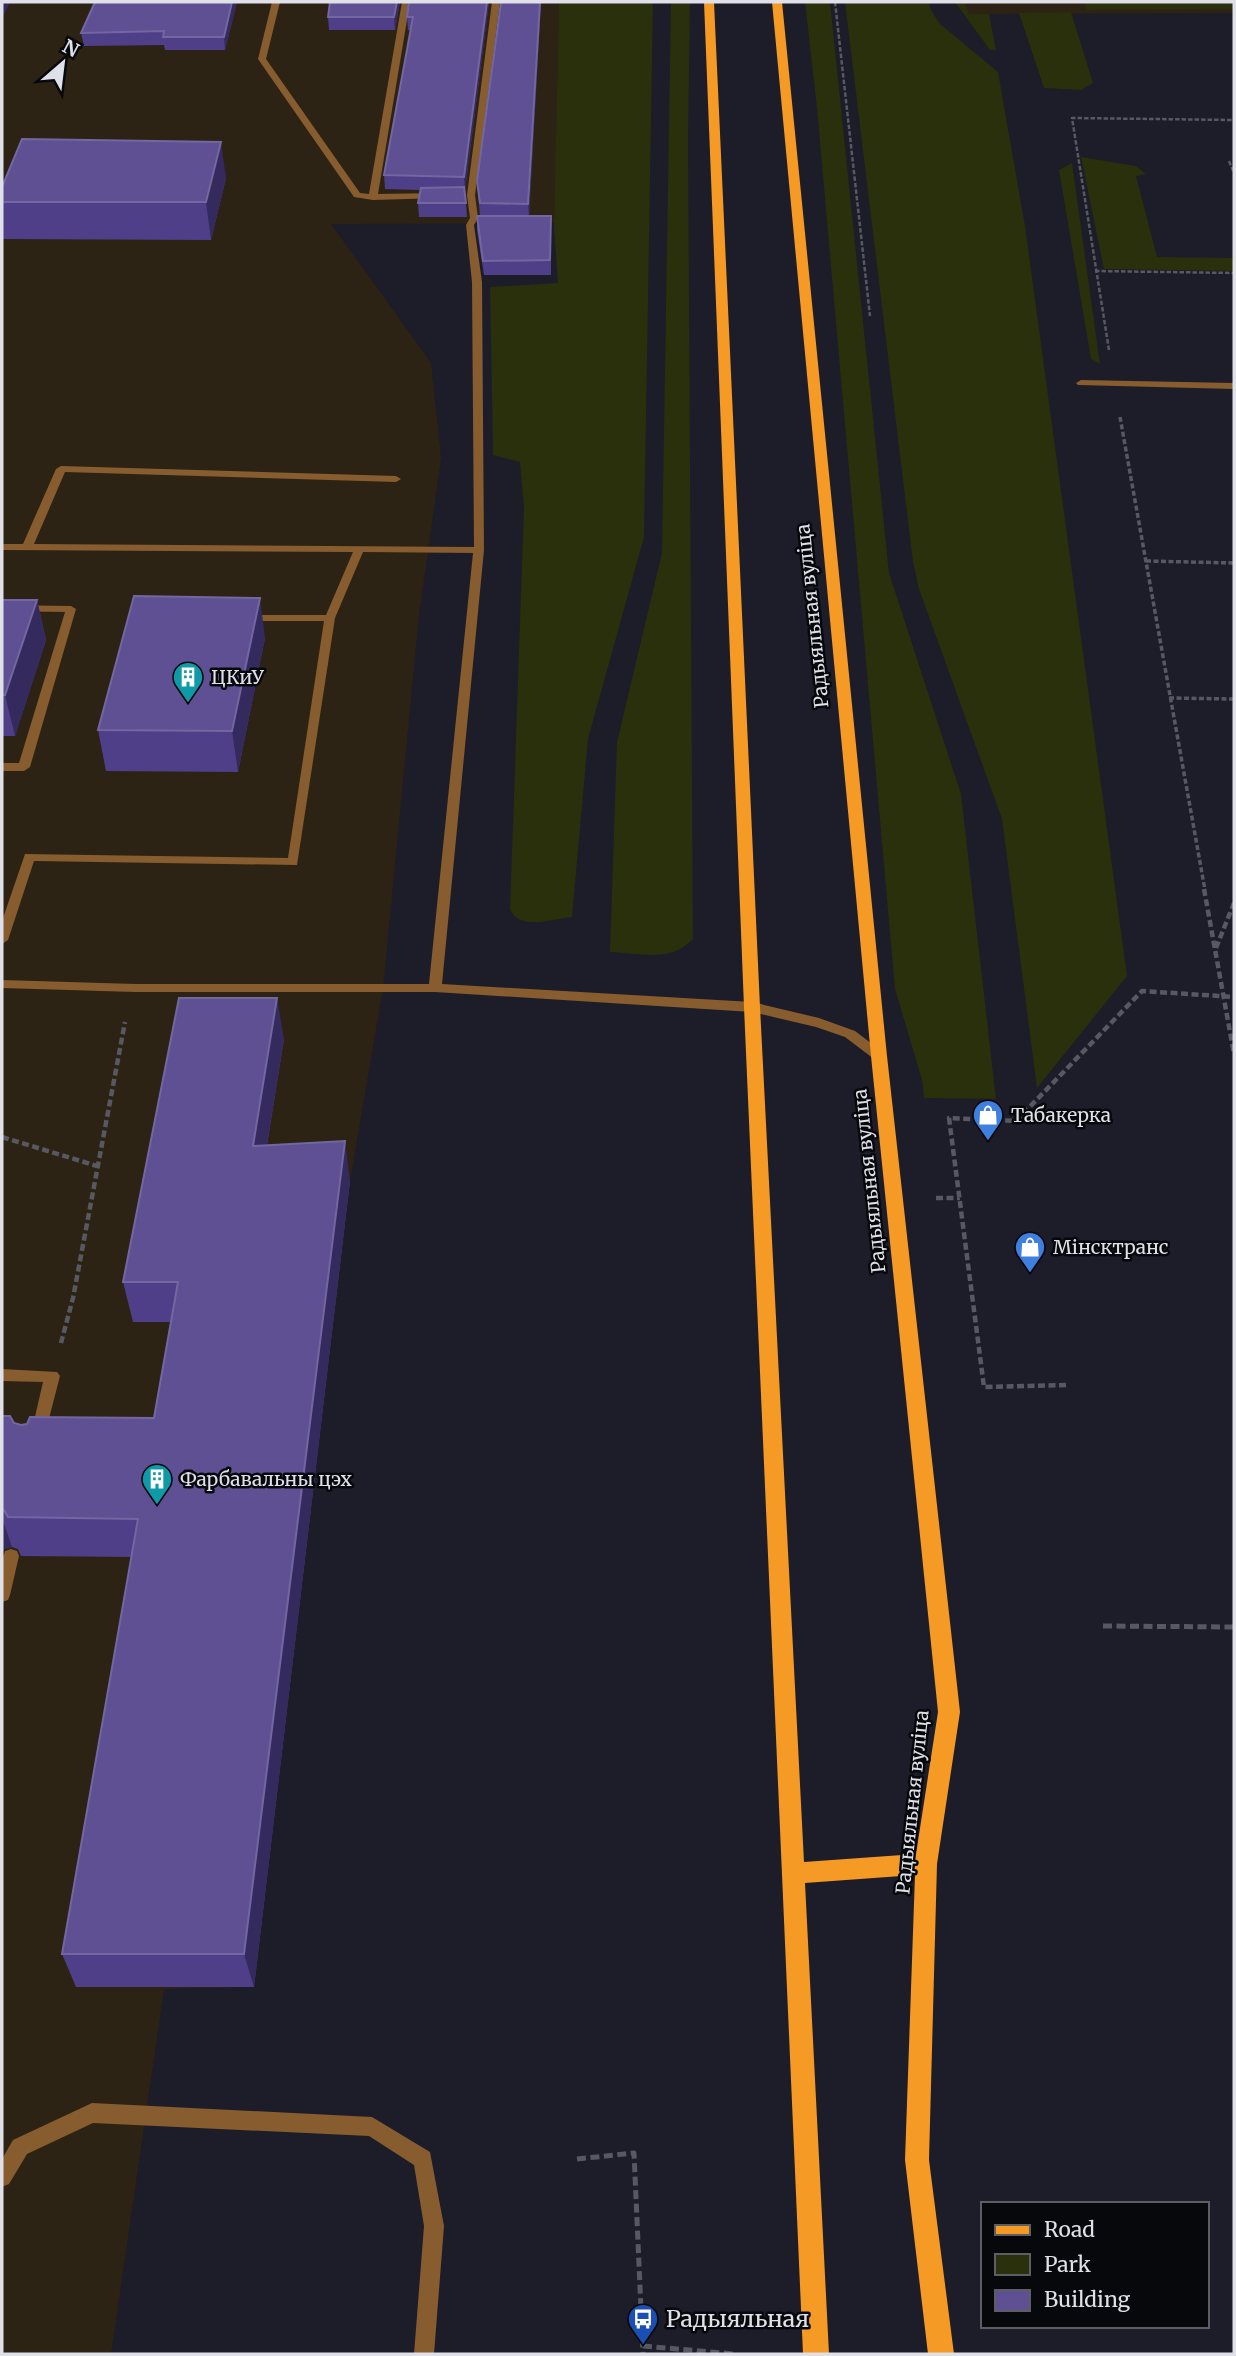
<svg xmlns="http://www.w3.org/2000/svg" width="1236" height="2356" font-family="Merriweather,serif">
<rect width="100%" height="100%" fill="#1c1d28"/>
<path fill="#2d2314" d="M 2,2 L 559,2 L 555,223 L 331,224 L 431,363 L 441,458 L 419,615 L 383,988 L 350,1181 L 253,1987 L 164,1989 L 111,2354 L 2,2354 Z
M 965,2 L 1234,2 L 1234,13 L 969,14 Z"/>
<path fill="#2a2f0c" d="M 559,2 L 653,2 L 644,537 L 588,739 L 572,917 C 553,919 521,931 510,910 L 524,508 L 520,462 L 493,455 L 490,287 L 558,283 L 554,230 Z
M 671,2 L 690,2 L 688,140 L 693,939 C 671,963 640,953 610,952 L 617,742 L 662,553 Z
M 805,2 L 830,2 L 889,573 L 961,794 L 996,1099 L 924,1098 L 922,1080 L 895,989 L 817,108 Z
M 845,2 L 929,2 L 931,10 L 940,24 L 998,72 L 1025,226 L 1127,976 L 1037,1088 L 1002,819 L 919,589 L 913,562 Z
M 955,2 L 965,2 L 969,14 L 989,14 L 996,50 L 990,50 Z
M 1084,2 L 1234,2 L 1234,9 L 1087,10 Z
M 1071,12 L 1093,83 L 1081,90 L 1044,88 L 1019,13 Z
M 1081,157 L 1136,166 L 1146,174 L 1136,176 L 1157,257 L 1234,258 L 1234,271 L 1104,269 Z
M 1072,163 L 1100,364 L 1091,359 L 1059,170 Z"/>
<g fill="none" stroke-linecap="round" stroke-linejoin="round">
<path stroke="#575862" stroke-width="2.5" stroke-dasharray="4.5 2" stroke-linecap="butt" d="M 835,2 L 870,316
M 1229,161 L 1234,173
M 1095,271 L 1234,273
M 1109,350 L 1072,118 L 1234,120"/>
<path stroke="#575862" stroke-width="3.5" stroke-dasharray="5 2.5" stroke-linecap="butt" d="M 1120,417 L 1205,890
M 1146,561 L 1234,563
M 1169,698 L 1234,699"/>
<path stroke="#575862" stroke-width="4.5" stroke-dasharray="7 3.5" stroke-linecap="butt" d="M 1204,889 L 1234,1054
M 1216,948 L 1234,903
M 2,1137 L 97,1166
M 936,1198 L 960,1198
M 61,1343 L 73,1298 L 125,1022
M 1066,1385 L 984,1387 L 949,1118 L 1016,1121 L 1142,991 L 1234,997"/>
<path stroke="#575862" stroke-width="5" stroke-dasharray="9 4.5" stroke-linecap="butt" d="M 1103,1626 L 1234,1627
M 577,2159 L 634,2153 L 643,2354
M 643,2346 L 734,2354"/>
<path fill="#875c2e" fill-rule="evenodd" d="M 272,2 L 280,2 L 266,59 L 360,193 L 369,194 L 402,2 L 410,2 L 378,194 L 438,193 L 442,196 L 441,198 L 373,200 L 354,197 L 258,59 Z
M 492,2 L 500,2 L 475,195 L 478,218 L 474,225 L 482,282 L 484,550 L 442,984 L 752,1002 L 819,1018 L 855,1031 L 884,1053 L 886,1056 L 884,1059 L 874,1059 L 845,1037 L 816,1027 L 752,1012 L 435,992 L 135,992 L 2,988 L 2,980 L 135,984 L 429,984 L 473,553 L 363,552 L 335,618 L 297,865 L 34,861 L 8,940 L 2,944 L 2,921 L 25,854 L 288,858 L 324,621 L 245,621 L 240,618 L 245,615 L 326,615 L 353,552 L 2,550 L 2,544 L 23,544 L 56,469 L 61,466 L 396,476 L 401,479 L 396,482 L 65,472 L 34,544 L 474,547 L 472,282 L 466,225 L 470,218 L 467,195 Z
M 1081,380 L 1234,383 L 1234,389 L 1078,385 L 1076,383 Z
M 2,605 L 71,606 L 76,609 L 30,767 L 24,771 L 2,771 L 2,763 L 19,763 L 65,612 L 2,611 Z
M 2,1369 L 57,1372 L 60,1376 L 44,1438 L 39,1440 L 34,1438 L 31,1434 L 43,1382 L 2,1381 Z
M 11,1549 L 17,1551 L 19,1556 L 10,1595 L 8,1600 L 2,1602 L 2,1561 L 5,1551 Z
M 92,2103 L 372,2117 L 430,2152 L 444,2226 L 434,2354 L 414,2354 L 424,2226 L 414,2165 L 369,2136 L 93,2123 L 27,2154 L 9,2184 L 2,2187 L 2,2159 L 13,2140 Z"/>
<path fill="#f49a25" fill-rule="evenodd" d="M 704,2 L 714,2 L 760,1007 L 804,1862 L 916,1854 L 938,1712 L 871,1056 L 772,2 L 782,2 L 887,1056 L 960,1712 L 937,1864 L 929,2160 L 954,2354 L 928,2354 L 905,2160 L 915,1875 L 805,1883 L 829,2354 L 803,2354 L 744,1007 Z"/>
</g>
<path fill="#4f3f88" d="M 237,2 L 225,50 L 165,50 L 164,45 L 84,46 L 81,33 Z
M 330,2 L 400,2 L 395,30 L 329,30 L 328,17 Z
M 489,2 L 465,190 L 467,217 L 419,217 L 418,203 L 420,190 L 385,189 L 384,175 L 411,30 L 408,30 L 407,17 Z
M 501,2 L 541,2 L 529,216 L 551,216 L 551,275 L 484,275 L 477,230 L 477,216 L 480,216 L 477,181 Z
M 226,178 L 211,240 L 3,239 L 2,233 L 2,187 Z
M 2,600 L 37,600 L 46,640 L 15,736 L 2,736 Z
M 265,638 L 238,772 L 106,771 L 98,730 Z
M 284,1039 L 267,1145 L 350,1181 L 254,1987 L 76,1987 L 62,1954 L 131,1557 L 21,1556 L 18,1549 L 12,1547 L 4,1549 L 2,1554 L 2,1416 L 14,1423 L 21,1425 L 154,1418 L 171,1322 L 133,1322 L 123,1282 Z"/>
<path fill="#342a5d" d="M 2,2 L 10,2 L 2,19 Z
M 232,2 L 237,2 L 225,50 L 224,37 Z
M 397,2 L 400,2 L 395,30 L 394,17 Z
M 487,2 L 489,2 L 465,190 L 464,177 Z
M 540,2 L 541,2 L 529,217 L 528,204 Z
M 221,142 L 226,178 L 211,240 L 206,202 Z
M 260,598 L 265,638 L 238,772 L 232,731 Z
M 37,600 L 46,640 L 15,736 L 5,695 Z
M 277,998 L 284,1039 L 260,1187 L 253,1146 Z
M 345,1141 L 350,1181 L 254,1987 L 244,1954 Z
M 2,1518 L 12,1547 L 4,1549 L 2,1554 Z"/>
<path fill="#5e5093" stroke="#7267a0" stroke-width="2" d="M 95,2 L 232,2 L 224,37 L 163,37 L 164,31 L 81,33 Z
M 330,2 L 397,2 L 394,17 L 328,17 Z
M 409,2 L 487,2 L 464,177 L 384,175 L 413,17 L 407,17 Z
M 501,2 L 540,2 L 528,204 L 480,203 L 477,181 Z
M 22,139 L 221,142 L 206,202 L 2,202 L 2,187 Z
M 464,187 L 466,203 L 418,203 L 421,188 Z
M 477,216 L 551,216 L 550,260 L 483,261 Z
M 134,596 L 260,598 L 232,731 L 98,730 Z
M 2,600 L 37,600 L 5,695 L 2,695 Z
M 179,998 L 277,998 L 253,1146 L 345,1141 L 244,1954 L 62,1954 L 138,1519 L 8,1517 L 4,1510 L 2,1509 L 2,1416 L 10,1416 L 14,1423 L 21,1425 L 27,1424 L 30,1417 L 154,1418 L 178,1282 L 123,1282 Z"/>
<defs>
<g id="building-pin" transform="scale(1.575)"><path d="M0 17L-7.5 6A9.5 9.5 0 1 1 7.5 6Z" fill="#0f9aa8" stroke="#07080c"/><path d="M-4-6H4V6H1V3H-1V6H-4ZM-2.5-4.3h1.7v1.8h-1.7ZM.8-4.3h1.7v1.8H.8ZM-2.5-1h1.7V.8h-1.7ZM.8-1h1.7V.8H.8Z" fill="#fff"/></g>
<g id="shop-pin" transform="scale(1.575)"><path d="M0 17L-7.5 6A9.5 9.5 0 1 1 7.5 6Z" fill="#3f7fe0" stroke="#07080c"/><path d="M-5-2.5h2.3a2.7 3.5 0 0 1 5.4 0H5L5.5 6h-11ZM-1.5-2.5h3a1.5 2.3 0 0 0-3 0Z" fill="#fff"/></g>
<g id="bus-pin" transform="scale(1.575)"><path d="M0 17L-7.5 6A9.5 9.5 0 1 1 7.5 6Z" fill="#1a4fb4" stroke="#07080c"/><path d="M-5-6H5V4H4V6H2V4H-2V6H-4V4H-5ZM-3.5-4V0h7V-4ZM-3.5 1.2v1.5H-2V1.2ZM2 1.2v1.5H3.5V1.2Z" fill="#fff"/></g>
</defs>
<g fill-rule="evenodd">
<use href="#building-pin" x="188" y="677"/>
<use href="#shop-pin" x="988" y="1115"/>
<use href="#shop-pin" x="1030" y="1247"/>
<use href="#building-pin" x="157" y="1479"/>
<use href="#bus-pin" x="643" y="2319"/>
</g>
<g text-anchor="middle" stroke-width="5" stroke-linejoin="round" paint-order="stroke">
<g font-size="19" fill="#dfe0e8" stroke="#07080c">
<text transform="translate(812 616) rotate(-96)" y="7">Радыяльная вуліца</text>
<text transform="translate(869 1181) rotate(-96)" y="7">Радыяльная вуліца</text>
<text transform="translate(912 1802) rotate(-84)" y="7">Радыяльная вуліца</text>
</g>
<g font-size="19" fill="#dfe0e8" stroke="#07080c" text-anchor="start">
<text x="211" y="684">ЦКиУ</text>
<text x="1011" y="1122">Табакерка</text>
<text x="1053" y="1254">Мінсктранс</text>
<text x="180" y="1486">Фарбавальны цэх</text>
</g>
<g font-size="23" fill="#dfe0e8" stroke="#07080c" text-anchor="start">
<text x="666" y="2327">Радыяльная</text>
</g>
</g>
<rect width="1236" height="2356" fill="none" stroke="#dfe0e8" stroke-width="7"/>
<rect x="981" y="2202" width="228" height="126" fill="#07080c" stroke="#5d5e64" stroke-width="2"/>
<rect x="995" y="2225" width="35" height="10" fill="#f49a25" stroke="#5d5e64" stroke-width="2"/>
<text x="1044" y="2237" font-size="21" fill="#dfe0e8">Road</text>
<rect x="995" y="2254" width="35" height="21" fill="#2a2f0c" stroke="#5d5e64" stroke-width="2"/>
<text x="1044" y="2272" font-size="21" fill="#dfe0e8">Park</text>
<rect x="995" y="2290" width="35" height="21" fill="#5e5093" stroke="#5d5e64" stroke-width="2"/>
<text x="1044" y="2307" font-size="21" fill="#dfe0e8">Building</text>
<g transform="translate(63 63) rotate(28)" stroke="#07080c" stroke-width="5" paint-order="stroke">
<path d="M0-5L12 26L0 18L-12 26Z" fill="#dfe0e8"/>
<text y="-10" font-size="19" font-weight="bold" text-anchor="middle" fill="#dfe0e8">N</text>
</g>
</svg>
